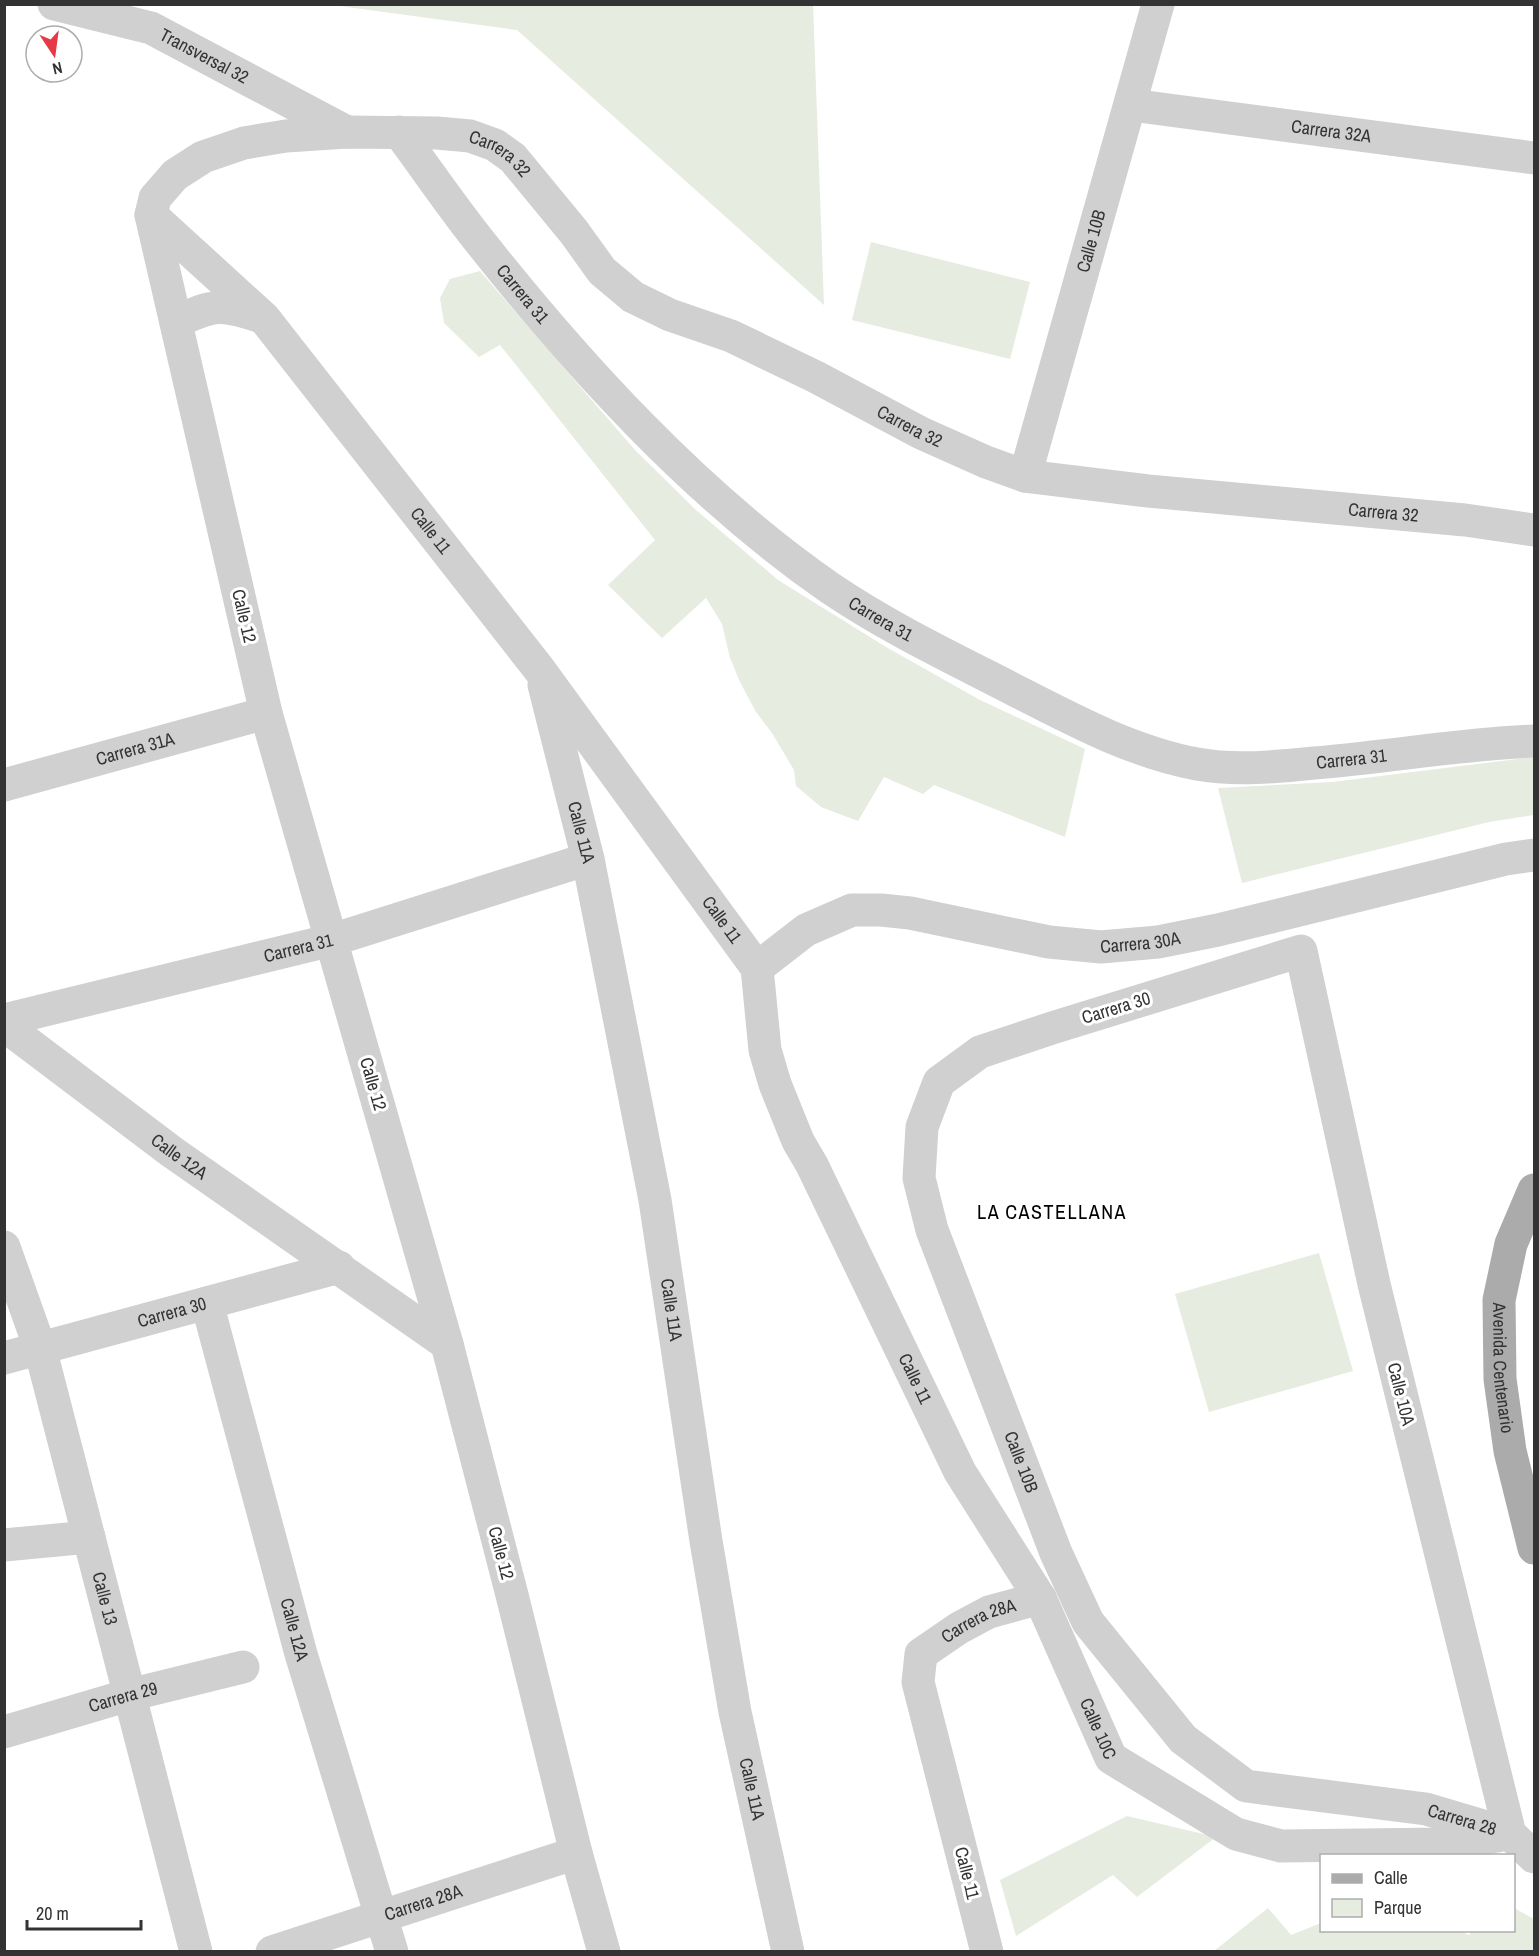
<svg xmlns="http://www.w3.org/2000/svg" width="1539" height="1956" font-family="'Archivo Narrow',sans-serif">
<rect width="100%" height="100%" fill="#fff"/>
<path fill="#e6ecdf" d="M 332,5 L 813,5 L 824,305 L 517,30 Z
M 871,242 L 1030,282 L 1010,359 L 852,320 Z
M 480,271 L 635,450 L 696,510 L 778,580 L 886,647 L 980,700 L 1085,749 L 1065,837 L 934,785 L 923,794 L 884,777 L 858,821 L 821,807 L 796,786 L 794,770 L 772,733 L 756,712 L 740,682 L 730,658 L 722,624 L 706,598 L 662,638 L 608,585 L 655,540 L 500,345 L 479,357 L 444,323 L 440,298 L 450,279 Z
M 1534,757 L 1534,815 L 1489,822 L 1242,883 L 1218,788 L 1332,782 Z
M 1319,1253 L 1353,1371 L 1209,1412 L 1175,1294 Z
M 1127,1816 L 1216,1837 L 1137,1897 L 1113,1875 L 1016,1936 L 1000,1880 Z
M 1268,1908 L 1291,1935 L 1321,1923 L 1322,1930 L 1457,1930 L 1469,1935 L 1472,1931 L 1514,1930 L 1514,1908 L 1534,1919 L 1534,1951 L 1214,1951 Z"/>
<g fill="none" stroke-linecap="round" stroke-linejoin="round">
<g stroke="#d0d0d0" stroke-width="33">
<path id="s1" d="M 54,4 L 151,28 L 347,132"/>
<path id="s2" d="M 1131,105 L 1534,158"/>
<path id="s3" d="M 399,132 C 425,167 450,204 477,238 C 578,366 696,495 830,588 C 883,624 942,653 999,682 C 1062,714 1127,751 1197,764 C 1235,771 1276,767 1314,763 C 1388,757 1461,744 1534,741"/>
<path id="s4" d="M 151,215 L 264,318 L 539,669 L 757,968 L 765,1050 L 775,1084 L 798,1141 L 812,1165 L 960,1472 L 1040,1598 L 1111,1758 L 1236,1834 L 1281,1846 L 1442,1844 L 1498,1836"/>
<path d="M 176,322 C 215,303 222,304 262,317"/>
<path id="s5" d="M 1025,476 L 1158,4"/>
<path id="s6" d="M 544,685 L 588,859 L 655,1200 L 706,1541 L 735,1712 L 788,1952"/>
<path id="s7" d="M 4,785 L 266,713"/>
<path id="s8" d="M 757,968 L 806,930 L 852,910 L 881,910 L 910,913 L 1049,942 L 1101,947 L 1158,942 L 1218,930 L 1506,859 L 1534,855"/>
<path id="s9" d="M 4,1020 L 332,940 L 588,859"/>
<path id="s10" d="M 4,1025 L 172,1152 L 447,1344"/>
<path id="s11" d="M 4,1247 L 40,1348 L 196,1952"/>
<path id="s12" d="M 207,1303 L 301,1654 L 392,1952"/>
<path id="s13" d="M 4,1358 L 339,1267"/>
<path d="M 4,1545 L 89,1537"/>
<path id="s14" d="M 4,1732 L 129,1695 L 243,1667"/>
<path id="s15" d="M 1510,1834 L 1374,1284 L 1301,951 L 1052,1028 L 980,1052 L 939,1082 L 922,1127 L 919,1178 L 932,1230 L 1056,1553 L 1088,1622 L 1183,1739 L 1246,1786 L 1426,1809 L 1510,1834 L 1534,1857"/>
<path id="s16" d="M 272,1952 L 576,1853"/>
<path id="s17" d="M 604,1952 L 576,1853 L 512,1595 L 447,1344 L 266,713 L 151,215 L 155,198 L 175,175 L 203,157 L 244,143 L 286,136 L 347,132 L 437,133 L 470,136 L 495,145 L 513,158 L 574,232 L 602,271 L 633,297 L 670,315 L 731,336 L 816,377 L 921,433 L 986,462 L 1025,476 L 1148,491 L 1465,520 L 1534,530"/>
<path id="s18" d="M 987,1952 L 918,1682 L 921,1654 L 959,1628 L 989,1612 L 1040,1598"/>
</g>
<path stroke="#ababab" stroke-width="33" id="s19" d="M 1534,1190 L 1511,1244 L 1499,1300 L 1500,1379 L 1510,1451 L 1534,1548"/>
</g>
<g text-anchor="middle" stroke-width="6" stroke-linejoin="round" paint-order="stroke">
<g font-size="18" fill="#333" stroke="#fff">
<text dy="6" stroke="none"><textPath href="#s1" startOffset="160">Transversal 32</textPath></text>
<text dy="6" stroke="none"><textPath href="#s2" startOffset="202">Carrera 32A</textPath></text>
<text dy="6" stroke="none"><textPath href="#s17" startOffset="2182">Carrera 32</textPath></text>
<text dy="6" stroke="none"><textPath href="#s5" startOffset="244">Calle 10B</textPath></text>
<text dy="6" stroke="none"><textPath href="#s3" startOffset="204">Carrera 31</textPath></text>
<text dy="6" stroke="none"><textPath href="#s17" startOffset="2686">Carrera 32</textPath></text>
<text dy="6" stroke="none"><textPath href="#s17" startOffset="3172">Carrera 32</textPath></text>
<text dy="6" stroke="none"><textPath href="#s4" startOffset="423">Calle 11</textPath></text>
<text transform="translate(244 616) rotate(77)" y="6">Calle 12</text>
<text dy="6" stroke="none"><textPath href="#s3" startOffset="690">Carrera 31</textPath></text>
<text dy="6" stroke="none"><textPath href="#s7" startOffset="136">Carrera 31A</textPath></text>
<text dy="6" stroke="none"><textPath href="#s3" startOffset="1194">Carrera 31</textPath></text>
<text dy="6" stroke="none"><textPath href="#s6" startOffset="152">Calle 11A</textPath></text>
<text dy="6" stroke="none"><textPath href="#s4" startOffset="909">Calle 11</textPath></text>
<text dy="6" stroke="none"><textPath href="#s8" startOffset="404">Carrera 30A</textPath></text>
<text dy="6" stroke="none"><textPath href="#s9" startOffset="303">Carrera 31</textPath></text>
<text transform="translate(1116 1008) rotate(-17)" y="6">Carrera 30</text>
<text transform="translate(373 1084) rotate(74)" y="6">Calle 12</text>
<text dy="6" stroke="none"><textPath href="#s10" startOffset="219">Calle 12A</textPath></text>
<text dy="6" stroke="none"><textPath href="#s6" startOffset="638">Calle 11A</textPath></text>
<text dy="6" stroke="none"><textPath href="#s13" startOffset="174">Carrera 30</textPath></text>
<text dy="6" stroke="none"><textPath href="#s19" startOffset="184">Avenida Centenario</textPath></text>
<text dy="6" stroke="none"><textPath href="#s4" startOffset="1413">Calle 11</textPath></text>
<text transform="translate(1401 1394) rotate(76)" y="6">Calle 10A</text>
<text dy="6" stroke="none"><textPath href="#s15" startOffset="1696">Calle 10B</textPath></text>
<text transform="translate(501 1553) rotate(75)" y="6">Calle 12</text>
<text dy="6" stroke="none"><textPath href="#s11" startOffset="366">Calle 13</textPath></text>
<text dy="6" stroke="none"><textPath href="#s18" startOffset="374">Carrera 28A</textPath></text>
<text dy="6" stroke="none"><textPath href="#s12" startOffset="338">Calle 12A</textPath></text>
<text dy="6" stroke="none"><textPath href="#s14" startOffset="124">Carrera 29</textPath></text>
<text dy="6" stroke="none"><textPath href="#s4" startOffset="1809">Calle 10C</textPath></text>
<text dy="6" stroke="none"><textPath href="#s6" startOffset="1124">Calle 11A</textPath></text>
<text dy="6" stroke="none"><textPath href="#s15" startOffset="2318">Carrera 28</textPath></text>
<text transform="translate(967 1873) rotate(76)" y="6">Calle 11</text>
<text dy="6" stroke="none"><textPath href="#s16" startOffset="159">Carrera 28A</textPath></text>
</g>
<g font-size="20" letter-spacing="1.5" fill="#000" stroke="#fff">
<text x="1052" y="1219">LA CASTELLANA</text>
</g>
</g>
<rect width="1539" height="1956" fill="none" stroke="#333333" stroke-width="12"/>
<rect x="1320" y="1854" width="195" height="78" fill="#ffffff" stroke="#adadad" stroke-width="1.5"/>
<rect x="1332" y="1874" width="30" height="9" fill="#ababab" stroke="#adadad" stroke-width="1.5"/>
<text x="1374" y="1884" font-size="18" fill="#333333">Calle</text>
<rect x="1332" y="1899" width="30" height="18" fill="#e6ecdf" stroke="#adadad" stroke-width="1.5"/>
<text x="1374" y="1914" font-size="18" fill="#333333">Parque</text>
<g transform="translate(54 54) rotate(167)"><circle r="28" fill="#ffffff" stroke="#adadad" stroke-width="1.5"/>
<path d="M0-4.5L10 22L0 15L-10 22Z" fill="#e63946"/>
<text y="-9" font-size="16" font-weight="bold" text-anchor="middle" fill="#333333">N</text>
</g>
<path d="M27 1920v9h114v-9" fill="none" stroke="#333333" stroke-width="3"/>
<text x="36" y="1920" font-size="18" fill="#333333" stroke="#ffffff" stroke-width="4.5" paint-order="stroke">20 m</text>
</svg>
